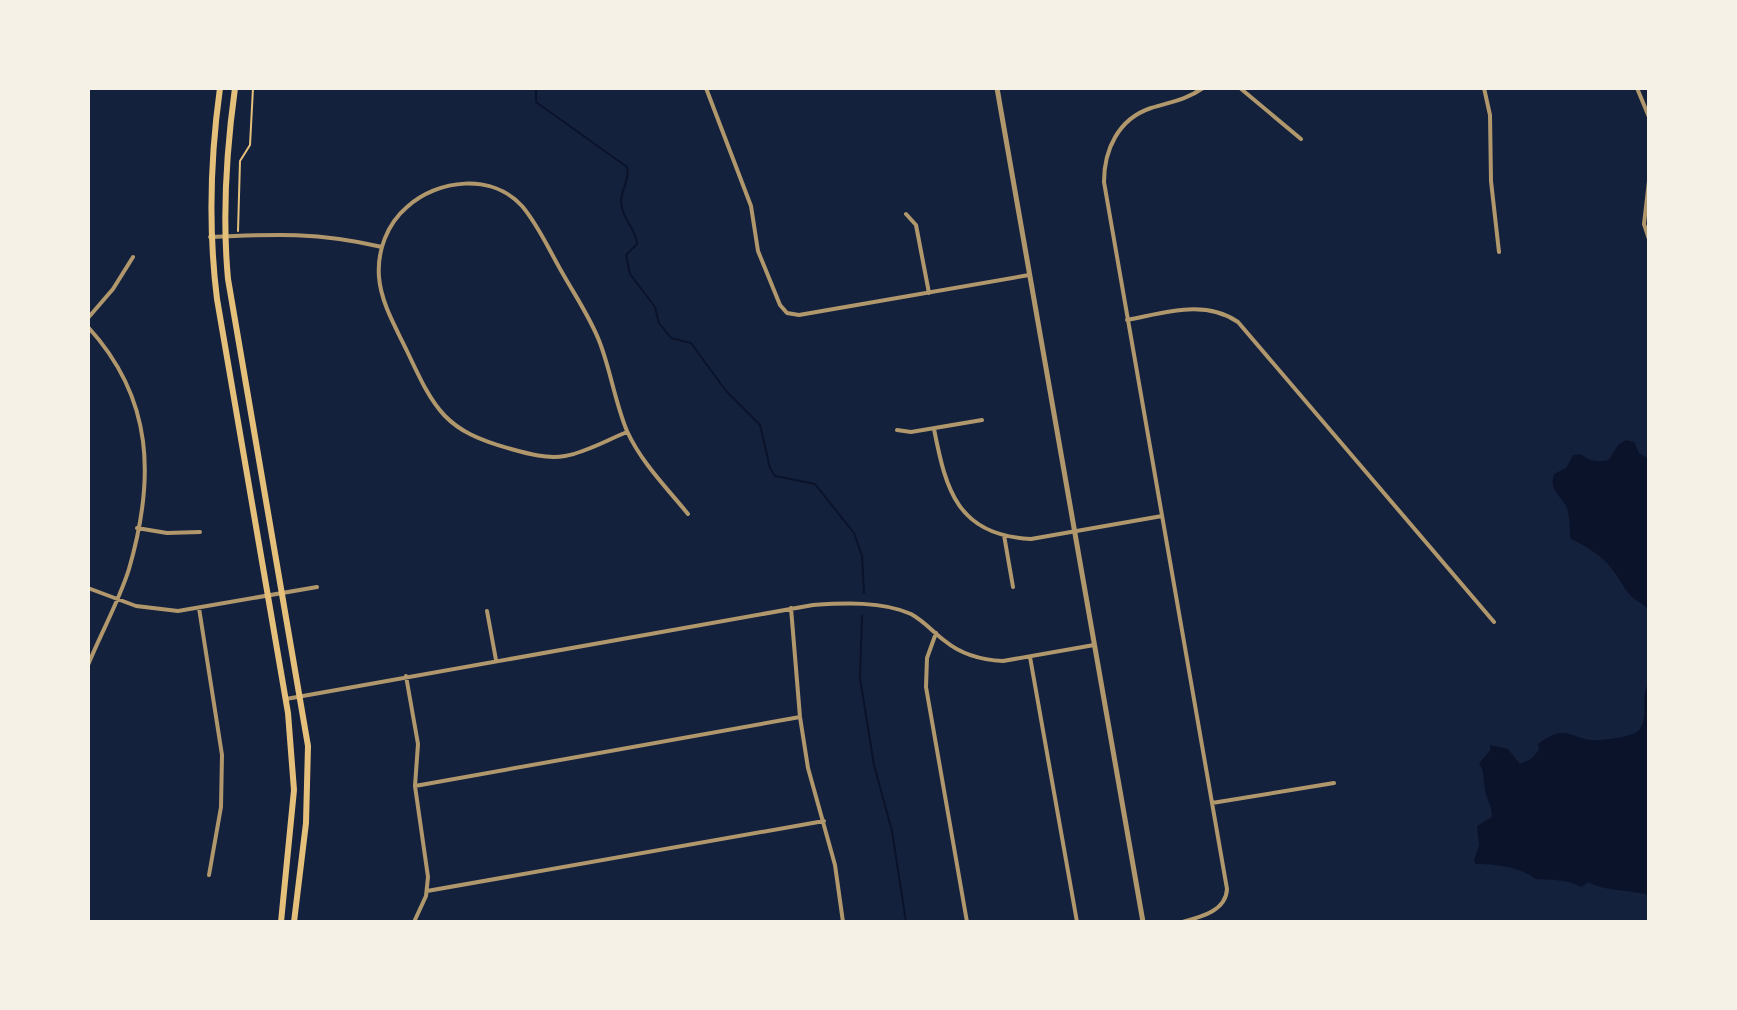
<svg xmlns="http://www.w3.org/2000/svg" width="1737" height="1010" font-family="'Source Sans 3',sans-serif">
<rect width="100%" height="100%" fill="#14213d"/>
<path fill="#0b132b" d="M 1626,440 L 1634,442 L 1639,453 L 1649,459 L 1649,610 C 1643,603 1636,602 1630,595 C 1623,587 1618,576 1611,568 C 1601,554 1584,546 1570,538 C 1570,527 1570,513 1565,504 C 1558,493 1549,489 1554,474 L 1566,468 L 1573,455 L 1581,454 C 1590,462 1597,462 1609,460 L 1618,445 Z
M 1649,682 L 1649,895 C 1632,890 1601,891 1589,882 L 1581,887 C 1566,879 1552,880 1536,879 C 1519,867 1497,864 1475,864 L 1474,860 L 1479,845 L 1477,826 L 1492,817 C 1492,806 1487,801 1485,790 C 1483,780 1485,772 1479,763 L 1490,751 L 1490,745 L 1508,749 L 1520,764 L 1531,759 L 1539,750 L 1538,744 C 1545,739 1552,734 1560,733 C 1571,732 1580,739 1591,740 C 1599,741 1634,737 1639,730 C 1650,716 1639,697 1649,682 Z"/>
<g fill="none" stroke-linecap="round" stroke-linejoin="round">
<path stroke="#0b132b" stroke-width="2" d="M 536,88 L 536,102 L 627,167 C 630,179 622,188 621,200 C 621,218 636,228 637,244 L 626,255 L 630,274 L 655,307 L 659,323 L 671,338 L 691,343 L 726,391 L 760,425 L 770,468 L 775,476 L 815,484 L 854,533 L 862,556 L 864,593
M 862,616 L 860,678 L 874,765 L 892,831 L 906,922"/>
<path stroke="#e5c07b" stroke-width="2" d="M 238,231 L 240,161 L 250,145 L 253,88"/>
<path stroke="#b1986c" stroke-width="4" d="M 706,88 L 751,206 L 758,251 L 780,305 L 787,313 L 799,315 L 1029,275
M 1240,88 L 1301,139
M 1484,88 L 1490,115 L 1491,181 L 1499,252
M 1637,88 L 1649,117
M 1649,181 L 1644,224 L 1649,239
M 906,214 L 916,225 L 929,293
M 210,237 C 275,234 318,232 382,247
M 88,318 L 113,289 L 133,257
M 1127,320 C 1165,313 1204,299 1238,322 L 1494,622
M 88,327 C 154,399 155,479 129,569 C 119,601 101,633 88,665
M 934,429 C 946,490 957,535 1031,539 L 1162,516
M 897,430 L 911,432 L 982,420
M 627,432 C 607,440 587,452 565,456 C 547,459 529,454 511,449 C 445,431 435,411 407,351 C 396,328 381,303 379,277 C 377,251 387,224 407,207 C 438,179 492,173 522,206 C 539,226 550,252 563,274 C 576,297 591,319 600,343 C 611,372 615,402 627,431 C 641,462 666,487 688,514
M 137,528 L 167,533 L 200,532
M 1004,535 L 1013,587
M 88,588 L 136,606 L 178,611 L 317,587
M 199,608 L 222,755 L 221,807 L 209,875
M 791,608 L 800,717 L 808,768 L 835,865 L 843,922
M 487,611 L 496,660
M 936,633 L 927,658 L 926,687 L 967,922
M 1030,657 L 1077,922
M 406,676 L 418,744 L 415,786 L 428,877 L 426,896 L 414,922
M 286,699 L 813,605 C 844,603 882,601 911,614 C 924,621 933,632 945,641 C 962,655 982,660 1003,661 L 1094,645
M 415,786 L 800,717
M 1212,803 L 1334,783
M 427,891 L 824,821
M 1182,922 C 1201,917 1226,911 1227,889 L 1104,182 C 1104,150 1118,119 1151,108 C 1170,102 1186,100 1203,88"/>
<path stroke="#b1986c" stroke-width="5" d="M 997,88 L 1143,922"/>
<path stroke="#e5c07b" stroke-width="6" d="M 220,88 C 210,160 208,227 217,299 L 288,713 L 294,790 L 281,922
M 235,88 C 226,153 222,214 228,279 L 308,746 L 306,823 L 294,922"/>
</g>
<rect width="1737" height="1010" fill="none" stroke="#f6f1e7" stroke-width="180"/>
</svg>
